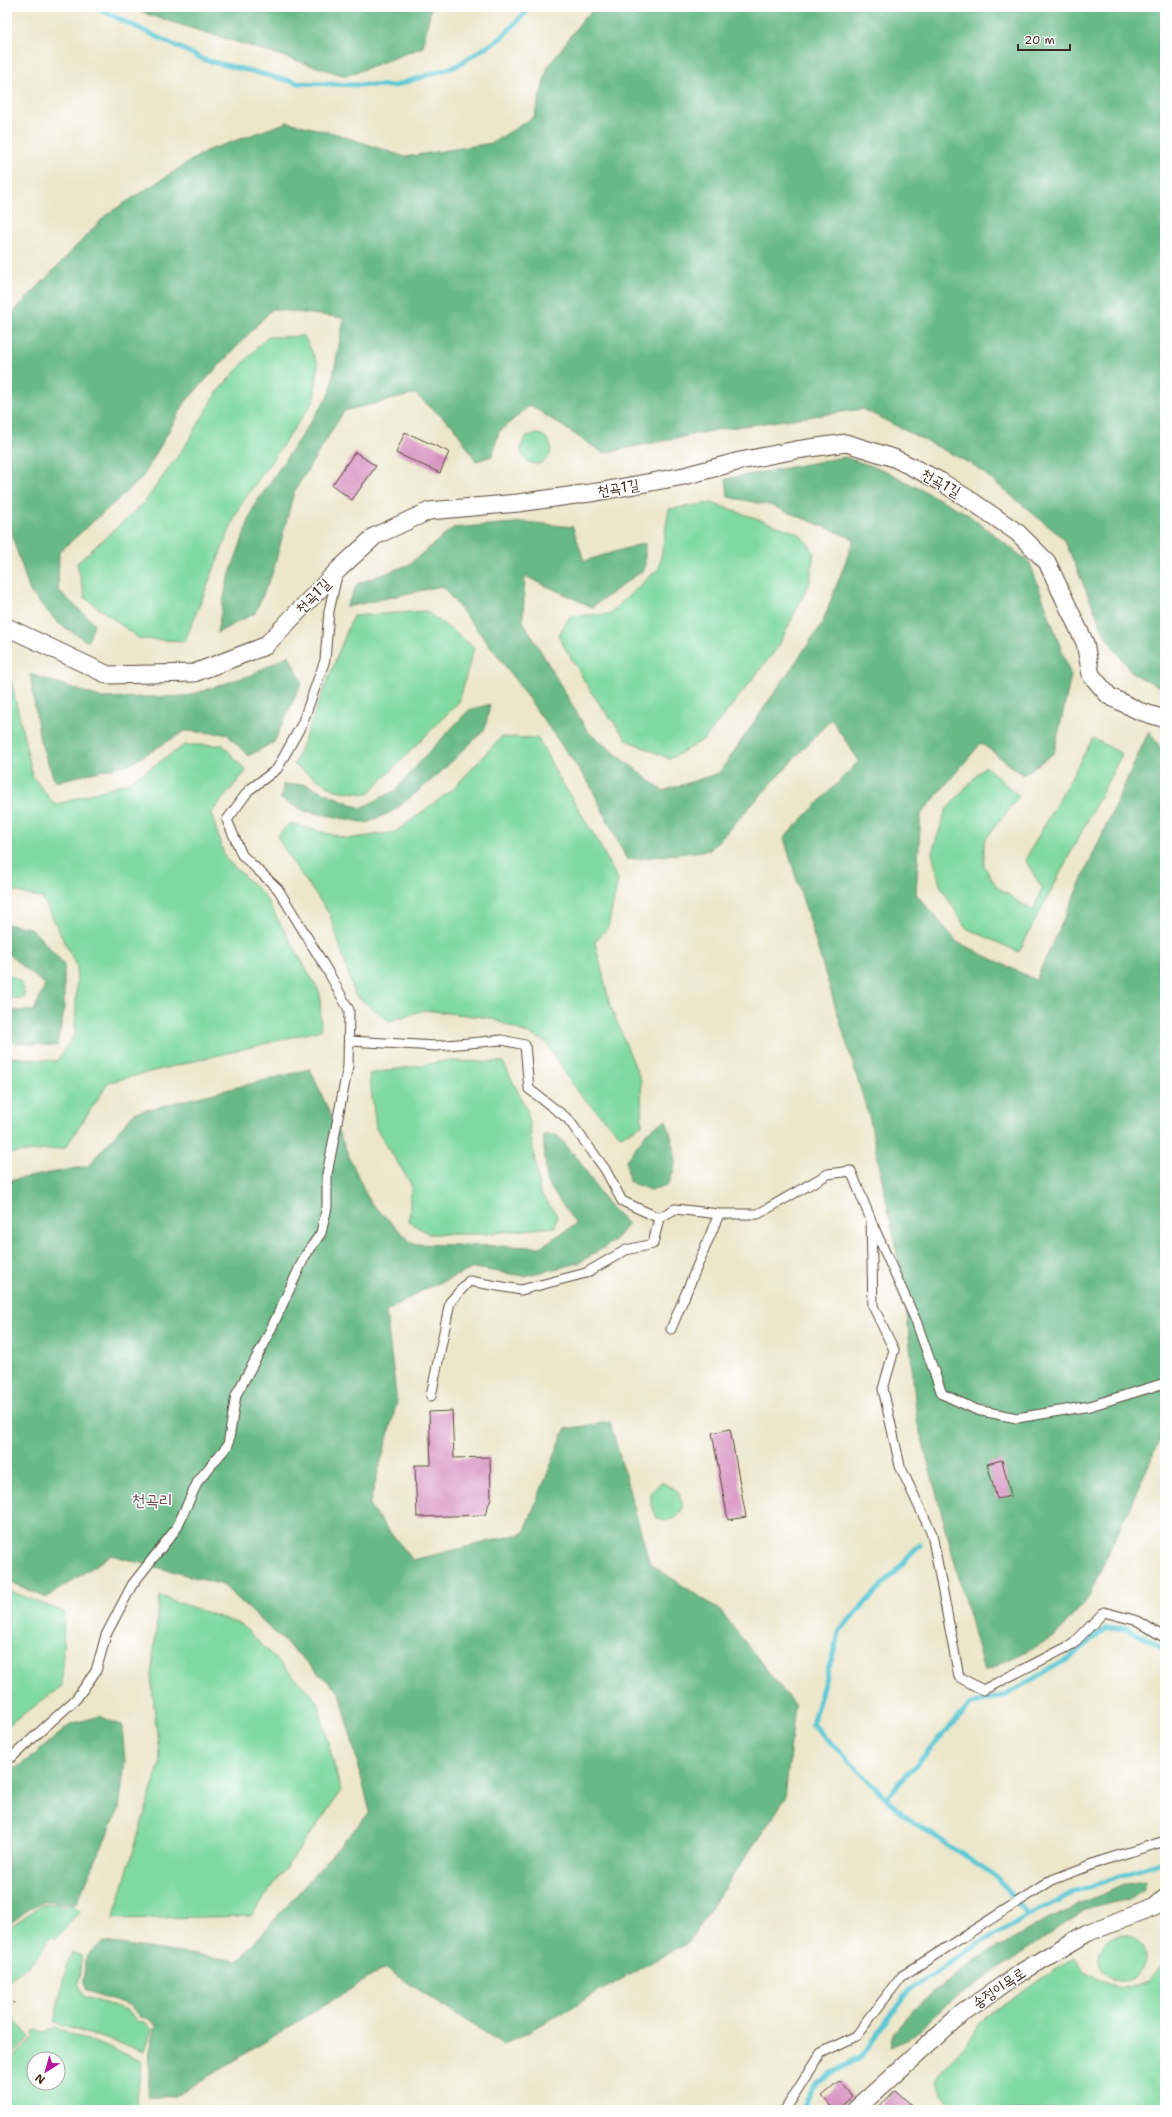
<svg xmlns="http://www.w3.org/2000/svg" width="1172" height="2117" font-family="'Shantell Sans','Poor Story',sans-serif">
<rect width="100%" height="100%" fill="#fff"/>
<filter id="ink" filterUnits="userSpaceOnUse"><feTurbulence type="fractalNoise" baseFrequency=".025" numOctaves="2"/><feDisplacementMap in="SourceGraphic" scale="8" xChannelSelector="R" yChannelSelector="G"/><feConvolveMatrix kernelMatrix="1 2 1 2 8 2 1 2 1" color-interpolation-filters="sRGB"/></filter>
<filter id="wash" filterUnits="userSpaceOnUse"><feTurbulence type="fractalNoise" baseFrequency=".012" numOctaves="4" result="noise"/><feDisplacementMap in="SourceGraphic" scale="16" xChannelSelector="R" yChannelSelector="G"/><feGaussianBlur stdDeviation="0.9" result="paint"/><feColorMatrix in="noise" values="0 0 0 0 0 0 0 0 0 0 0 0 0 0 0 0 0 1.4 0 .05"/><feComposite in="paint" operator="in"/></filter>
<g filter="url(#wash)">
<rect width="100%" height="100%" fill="#ece6ca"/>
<path fill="#7fd9a0" stroke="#5d825f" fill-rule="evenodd" d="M 304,336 L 318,364 L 314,400 L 238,509 L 185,641 L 140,639 L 85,598 L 77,563 L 144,503 L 187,443 L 218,391 L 267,337 Z
M521 449a15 15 0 1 1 30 0a15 15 0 1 1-30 0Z
M 712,503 L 798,533 L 814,551 L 810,582 L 778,647 L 705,739 L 670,759 L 627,740 L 593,695 L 558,636 L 570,616 L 609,614 L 659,568 L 669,509 Z
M 426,611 L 474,647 L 459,702 L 368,794 L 335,790 L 294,765 L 353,616 Z
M 7,663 L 33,777 L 55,805 L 129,782 L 185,745 L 223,745 L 246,771 L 211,813 L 225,858 L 264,895 L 320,993 L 321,1030 L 109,1082 L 65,1148 L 7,1154 L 7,1057 L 57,1061 L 75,1034 L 77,967 L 43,899 L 7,889 Z
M 501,737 L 538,738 L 557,774 L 596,838 L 618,881 L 608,927 L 595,942 L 610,1005 L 641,1081 L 642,1125 L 621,1136 L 578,1093 L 545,1041 L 490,1018 L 424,1010 L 389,1021 L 355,995 L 330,915 L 291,860 L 277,836 L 290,823 L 348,839 L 395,832 L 453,789 Z
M 1093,738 L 1122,754 L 1019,952 L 966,928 L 940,885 L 932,852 L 946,810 L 985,766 L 1019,796 L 984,841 L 984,866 L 997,887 L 1033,911 L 1042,888 L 1025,860 Z
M 7,973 L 22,983 L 25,998 L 7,998 Z
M 445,1061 L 503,1062 L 527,1110 L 540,1193 L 557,1215 L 555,1227 L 483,1234 L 429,1234 L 409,1222 L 411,1184 L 376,1128 L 369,1074 Z
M 661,1482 L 678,1491 L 683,1507 C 676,1522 672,1521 657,1518 L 651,1503 L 651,1492 Z
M 7,1590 L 64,1612 L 62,1686 L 7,1726 Z
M 160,1596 L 242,1625 L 317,1700 L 341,1792 L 251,1916 L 113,1919 L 160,1762 L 151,1676 Z
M 58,1903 L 64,1907 L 71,1904 L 80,1911 L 56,1939 L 51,1937 L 33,1962 L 9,1980 L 7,1984 L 7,1929 L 42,1905 Z
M1099 1958a23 23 0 1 1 46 0a23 23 0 1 1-46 0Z
M 72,1952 L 82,1956 L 78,1984 L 85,1997 L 127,2010 L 138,2022 L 145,2022 L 152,2029 L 145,2051 L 54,2023 L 64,1976 Z
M 1074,1957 L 1084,1971 L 1120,1989 L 1148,1981 L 1165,1962 L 1165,2110 L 953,2110 L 936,2081 L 985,2016 Z
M 9,2015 L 30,2037 L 7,2060 L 7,2017 Z
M 55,2028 L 141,2060 L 137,2101 L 140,2110 L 7,2110 L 7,2064 L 34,2036 L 32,2034 L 35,2030 L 44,2032 ZM 34,2059 L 58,2059 L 58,2083 L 34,2083 Z"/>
<path fill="#67b986" stroke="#517252" d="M 134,7 L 431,7 L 423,47 L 346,76 L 149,15 Z
M 598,7 L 1165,7 L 1165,689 L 1133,674 L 1106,637 L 1064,539 L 975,466 L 863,409 L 715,430 L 603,453 L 530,405 L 499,432 L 492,456 L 476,461 L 454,427 L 415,394 L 344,411 L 294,492 L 273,572 L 255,613 L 217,633 L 227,582 L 254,506 L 330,393 L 344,318 L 272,309 L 186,401 L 142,478 L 59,552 L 58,590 L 94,623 L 88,642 L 58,623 L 30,592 L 9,526 L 7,518 L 7,319 L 106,215 L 206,151 L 288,122 L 337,134 L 405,157 L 492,143 L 534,117 L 548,67 L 583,19 Z
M 844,457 L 884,470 L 966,513 L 1030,563 L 1071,676 L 1054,753 L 1023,775 L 981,743 L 921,814 L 916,894 L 957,942 L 1036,980 L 1149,731 L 1165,755 L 1165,1429 L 1087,1600 L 1054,1637 L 984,1672 L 917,1421 L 905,1293 L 870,1120 L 784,838 L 859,761 L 831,719 L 710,850 L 627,860 L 590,785 L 498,656 L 442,586 L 346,607 L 357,584 L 408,565 L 453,528 L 525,522 L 573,527 L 584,561 L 645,543 L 645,569 L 592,607 L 525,576 L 523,621 L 588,732 L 663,791 L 719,773 L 822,624 L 854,539 L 773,506 L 728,497 L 726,479 Z
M 289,655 L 302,682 L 274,742 L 248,756 L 227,734 L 185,731 L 132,763 L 55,782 L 40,741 L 30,674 L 103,698 L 187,696 L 251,675 Z
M 490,704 L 485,729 L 440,773 L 395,810 L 367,823 L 305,811 L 281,799 L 283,785 L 305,784 L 361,808 L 396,790 L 426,755 L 469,710 Z
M 7,924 L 31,928 L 64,964 L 64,1011 L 57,1046 L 7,1042 L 7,1010 L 34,1011 L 45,985 L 7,953 Z
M 310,1069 L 369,1201 L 413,1244 L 540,1247 L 576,1224 L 547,1183 L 543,1135 L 557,1135 L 579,1160 L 605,1201 L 628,1224 L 614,1241 L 579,1263 L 524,1276 L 474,1268 L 425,1289 L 386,1312 L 397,1402 L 369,1506 L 413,1560 L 524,1533 L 565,1429 L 610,1422 L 650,1564 L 720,1610 L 795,1706 L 785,1799 L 688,1942 L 504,2045 L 385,1968 L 175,2097 L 148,2096 L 150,2051 L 156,2025 L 147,2018 L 140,2017 L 130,2005 L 87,1991 L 83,1981 L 87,1954 L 104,1942 L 238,1961 L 370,1812 L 340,1693 L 223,1585 L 111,1555 L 46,1598 L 7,1580 L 7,1181 L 88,1166 L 134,1113 Z
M 666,1120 C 674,1146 681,1160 668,1185 L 650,1190 L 629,1182 L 626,1160 L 649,1130 Z
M 100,1716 L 122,1726 L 125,1762 L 119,1809 L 76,1904 L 69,1902 L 64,1904 C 44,1893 23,1914 7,1926 L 7,1774 L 33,1756 L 71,1724 Z
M 1145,1880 L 1145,1889 L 1128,1899 L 1085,1910 L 948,2003 L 909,2039 L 890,2047 L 893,2033 L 917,2006 L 975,1960 L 1049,1918 L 1129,1883 Z"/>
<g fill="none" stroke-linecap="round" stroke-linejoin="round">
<path stroke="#5cc8d4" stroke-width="5" d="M 95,7 L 205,60 L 299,83 L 394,86 L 456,66 L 501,38 L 531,7
M 920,1545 L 840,1630 L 812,1724 L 902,1814 L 999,1879 L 1027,1916
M 886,1798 L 971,1704 L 1004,1695 L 1068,1659 L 1105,1629 L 1127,1628 L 1159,1646 L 1165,1652
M 802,2110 L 817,2082 L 860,2057 L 911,1989 L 978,1944 L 1027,1916 L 1079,1890 L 1165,1861"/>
</g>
<g id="blocks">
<path fill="#d690bf" d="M 405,432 L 449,452 L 440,473 L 396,453 Z
M 355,452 L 376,466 L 352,500 L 332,485 Z
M 452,1411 L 454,1458 L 490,1457 L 491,1498 L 485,1515 L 417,1517 L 415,1465 L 431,1465 L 429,1412 Z
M 730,1429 L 746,1517 L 728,1520 L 712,1433 Z
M 1002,1460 L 1011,1496 L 997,1499 L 987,1464 Z
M 840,2081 L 853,2096 L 837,2110 L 834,2110 L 822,2096 Z
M 895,2090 L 917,2110 L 877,2110 Z"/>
</g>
</g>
<g filter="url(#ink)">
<use href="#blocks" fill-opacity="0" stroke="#564638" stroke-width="1"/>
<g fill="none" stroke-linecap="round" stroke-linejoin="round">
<g stroke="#564638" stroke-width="11">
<path id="lane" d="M 350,1041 L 436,1046 L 502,1040 L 525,1045 L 529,1089 L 568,1119 L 605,1169 L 622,1201 L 659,1218
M 872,1223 L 916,1321 L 942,1394 L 977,1410 L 1017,1418 L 1090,1406 L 1165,1383
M 671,1329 L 719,1214
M 431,1396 L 450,1302 L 469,1281 L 521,1290 L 586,1273 L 626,1250 L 653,1244 L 659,1218 L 675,1209 L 719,1214 L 758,1214 L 828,1174 L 851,1171 L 871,1220 L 873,1306 L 894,1350 L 883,1389 L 900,1466 L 932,1534 L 959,1677 L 983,1690 L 1073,1644 L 1104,1612 L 1138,1621 L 1165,1638
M 7,1758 L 12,1757 L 76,1699 L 96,1671 L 106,1635 L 132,1585 L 176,1529 L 198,1481 L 228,1445 L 236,1395 L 264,1344 L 305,1256 L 321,1233 L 327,1207 L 327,1174 L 348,1066 L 349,1010 L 330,975 L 278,889 L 242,855 L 227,820 L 249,790 L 277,769 L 302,724 L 325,660 L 329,611 L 337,575
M 785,2110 L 821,2053 L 856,2036 L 902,1976 L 1052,1880 L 1104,1860 L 1165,1841"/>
</g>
<g stroke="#564638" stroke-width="19">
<path id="street" d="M 7,627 L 108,675 L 194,673 L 265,646 L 338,570 L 375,536 L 429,511 L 518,503 L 597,492 L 684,476 L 740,461 L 796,450 L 846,443 L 894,458 L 940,481 L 973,502 L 1018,533 L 1047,562 L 1085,643 L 1091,675 L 1109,696 L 1139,711 L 1165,719
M 855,2110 L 961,2014 L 1020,1973 L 1087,1933 L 1155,1907 L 1165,1898"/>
</g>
<path stroke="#564638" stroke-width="2.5" stroke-dasharray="1 3" stroke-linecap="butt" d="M 7,2008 L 15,2001"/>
<use href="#lane" stroke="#fff" stroke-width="9"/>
<use href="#street" stroke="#fff" stroke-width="17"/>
</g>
</g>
<g text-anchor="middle" stroke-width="3" stroke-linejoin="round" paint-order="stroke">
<g font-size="15" fill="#3b2a1e" stroke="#fff">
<text transform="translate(941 483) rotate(29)" y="5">천곡1길</text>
<text transform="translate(618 488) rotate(-10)" y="5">천곡1길</text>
<text transform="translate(313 596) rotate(-46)" y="5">천곡1길</text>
<text transform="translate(999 1988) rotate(-34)" y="5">송정이목로</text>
</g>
<g font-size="17" fill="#714e56" stroke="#fff">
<text x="152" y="1506">천곡리</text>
</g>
</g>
<rect width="1172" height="2117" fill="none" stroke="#fff" stroke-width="24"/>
<g transform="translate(46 2071) rotate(217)"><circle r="19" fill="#ffffff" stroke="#b1aaa5"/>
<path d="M0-3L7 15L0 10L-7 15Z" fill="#b5179e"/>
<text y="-6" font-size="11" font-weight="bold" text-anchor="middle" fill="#3b2a1e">N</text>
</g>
<path d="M1018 44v6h52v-6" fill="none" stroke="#3b2a1e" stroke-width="2"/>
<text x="1024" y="44" font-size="12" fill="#3b2a1e" stroke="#ffffff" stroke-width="3" paint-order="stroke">20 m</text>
</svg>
